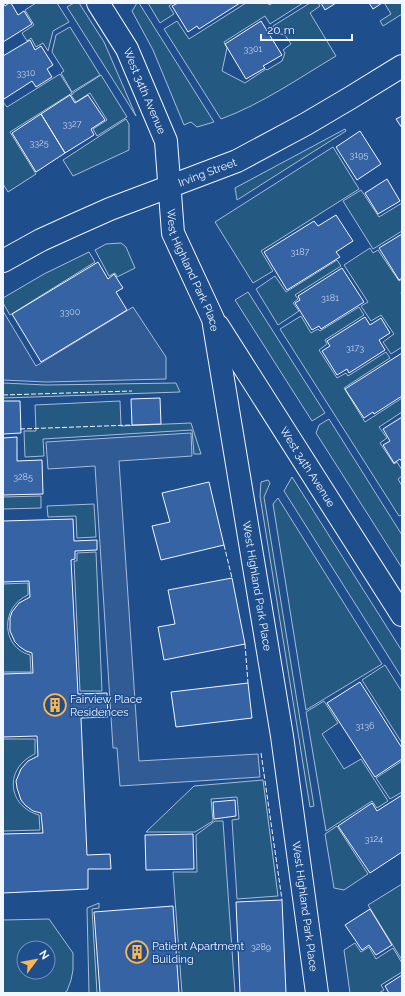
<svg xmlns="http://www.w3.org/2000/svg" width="405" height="996" font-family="Raleway,sans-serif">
<rect width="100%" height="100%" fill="#1f4e8c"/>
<path fill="#245a82" stroke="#a8bbd7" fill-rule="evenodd" d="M 36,3 L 57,3 L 69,22 L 53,31 L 48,51 L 43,43 L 36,47 L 31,38 L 27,41 L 22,33 L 34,25 L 25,10 Z
M 74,3 L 79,3 L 104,42 L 136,116 L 67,7 Z
M 137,3 L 139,3 L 214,122 L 197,127 L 191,122 L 184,125 L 153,50 L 132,11 Z
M 148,3 L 173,3 L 169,6 L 174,14 L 160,23 Z
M 246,3 L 268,3 L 269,5 L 273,3 L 303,3 L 270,24 L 265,16 L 224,42 L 227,48 L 222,71 L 245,83 L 266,69 L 267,70 L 282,61 L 285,53 L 283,50 L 291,44 L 285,35 L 277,33 L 273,26 L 310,3 L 318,3 L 320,6 L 310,13 L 336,56 C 299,78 262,104 221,119 L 164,29 L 177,21 L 189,39 Z
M 387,3 L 402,3 L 402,14 L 383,26 L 380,21 L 391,14 L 385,4 Z
M 70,27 L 100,75 L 72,92 L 61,73 L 64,71 L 52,52 L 56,35 Z
M 60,74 L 72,93 L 10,132 L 36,174 L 8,192 L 3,184 L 3,102 L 7,107 Z
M 101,75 L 127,117 L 97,136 L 93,129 L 107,120 L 90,93 L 76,102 L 71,95 L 73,94 L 73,93 Z
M 126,119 L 129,124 L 129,150 L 73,176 L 63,160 Z
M 345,129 L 346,131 L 237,200 L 235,188 Z
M 333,147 L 359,189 L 261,251 L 273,271 L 253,283 L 215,222 Z
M 361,190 L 379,217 L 402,203 L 402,231 L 373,249 L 343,201 Z
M 121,243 L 126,247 L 135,268 L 117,277 L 115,273 L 109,276 L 95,250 L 106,244 Z
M 370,248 L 373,253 L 378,250 L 399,281 L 402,279 L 402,291 L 401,293 L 402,295 L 402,347 L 391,354 L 383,342 L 394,334 L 381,315 L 371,321 L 361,306 L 368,302 L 344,265 Z
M 89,252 L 95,262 L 10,315 L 3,303 L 3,298 L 44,274 Z
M 337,260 L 341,266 L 295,295 L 298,299 L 293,303 L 299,311 L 278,325 L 256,289 L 275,276 L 286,292 Z
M 248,292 L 325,413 L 312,421 L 235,300 Z
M 359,307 L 364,315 L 325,340 L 327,344 L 319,350 L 337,378 L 346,373 L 348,376 L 386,352 L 390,358 L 344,388 L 365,422 L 402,398 L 402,412 L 379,427 L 387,438 L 380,443 L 394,464 L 397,462 L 402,470 L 402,476 L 398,479 L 402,486 L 402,515 L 399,516 L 280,329 L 301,316 L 311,333 L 318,329 L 320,331 Z
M 3,383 L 46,385 L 176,383 L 180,392 L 3,398 Z
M 120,401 L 121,426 L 191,423 L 201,454 L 194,454 L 192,430 L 43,439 L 44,456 L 25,457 L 24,431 L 36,431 L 35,405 Z
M 329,419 L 402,535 L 402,568 L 316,433 L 319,425 Z
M 292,477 L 402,651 L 402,678 L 284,491 Z
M 268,480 L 270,483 L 264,497 L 314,806 L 310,807 L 260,496 L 261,482 Z
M 41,496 L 41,508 L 3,509 L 3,497 Z
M 278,498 L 382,664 L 306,710 L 273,504 Z
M 94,504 L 96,537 L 77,538 L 76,516 L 48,517 L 47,506 Z
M 96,552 L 102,691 L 80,691 L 74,561 L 77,561 L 77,553 Z
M 28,583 L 28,595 C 0,607 1,647 30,655 L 31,672 L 3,672 L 3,584 Z
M 385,665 L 402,692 L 402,743 L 362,680 Z
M 324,701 L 338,723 L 322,734 L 344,769 L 361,759 L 388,801 L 377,808 L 372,801 L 326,831 L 306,712 Z
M 3,739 L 35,739 L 35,754 C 4,768 7,806 39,815 L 40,830 L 3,831 Z
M 402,761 L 402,792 L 390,799 L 376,778 Z
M 263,780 L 278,896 L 237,899 L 232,820 L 239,819 L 237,797 L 211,799 L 213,821 L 195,832 L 146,832 L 194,786 Z
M 215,821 L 223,821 L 235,993 L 182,993 L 173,872 L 197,872 L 196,835 Z
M 337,826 L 368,874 L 344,890 L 334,888 L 325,834 Z
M 402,884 L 402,960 L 368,905 Z
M 99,903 L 99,908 L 92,909 L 97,993 L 89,993 L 87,908 Z
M 49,919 L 73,953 L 73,970 L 71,980 L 67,991 L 64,993 L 3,993 L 3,920 ZM 24,948 L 48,948 L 48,972 L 24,972 Z
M 355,943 L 361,952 L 369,947 L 376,959 L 393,948 L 402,963 L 402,972 L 381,985 L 384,990 L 379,993 L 350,993 L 344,950 Z"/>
<path fill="#305b95" stroke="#a8bbd7" d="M 133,307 L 166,357 L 166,379 L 46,382 L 3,380 L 3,311 L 36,366 Z
M 191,433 L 192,456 L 119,461 L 139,761 L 258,754 L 260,777 L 120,786 L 117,748 L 113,748 L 95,466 L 48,469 L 46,442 Z"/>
<path fill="#3563a3" stroke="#f2f6ff" d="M 3,3 L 5,6 L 9,3 L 11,3 L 18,15 L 24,11 L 32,24 L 3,42 Z
M 178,3 L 240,3 L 199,29 L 197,26 L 188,32 L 172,6 Z
M 321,3 L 336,3 L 325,10 Z
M 369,3 L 382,3 L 373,9 Z
M 261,21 L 282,55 L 263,66 L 265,68 L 246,79 L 225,44 Z
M 30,40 L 35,50 L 41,46 L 53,65 L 47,69 L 52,77 L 36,87 L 32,81 L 4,99 L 3,97 L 3,56 Z
M 70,95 L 75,103 L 88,95 L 105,120 L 91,129 L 94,135 L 65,153 L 41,114 Z
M 41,114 L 65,153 L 36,172 L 12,133 Z
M 402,116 L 402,128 L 396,119 Z
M 360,131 L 381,164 L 357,180 L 336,147 Z
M 387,179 L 400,201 L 378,214 L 365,193 Z
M 336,215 L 353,241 L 336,252 L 340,257 L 287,290 L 264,252 L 314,221 L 318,226 Z
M 402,234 L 402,278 L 399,280 L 379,248 Z
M 98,262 L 108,279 L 114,274 L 123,288 L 116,292 L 127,310 L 41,362 L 12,314 Z
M 342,268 L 364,302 L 321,329 L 319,326 L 312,330 L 295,303 L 300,300 L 298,296 Z
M 365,317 L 370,325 L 381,318 L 390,333 L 379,340 L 385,350 L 349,373 L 347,369 L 337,375 L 322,351 L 330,346 L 327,341 Z
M 402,353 L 402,396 L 374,414 L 373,412 L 364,418 L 345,389 Z
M 160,398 L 161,424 L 132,425 L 131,399 Z
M 3,401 L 20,401 L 21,433 L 3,434 Z
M 402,417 L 402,462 L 400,459 L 394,463 L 383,445 L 390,441 L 383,429 Z
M 17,437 L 17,461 L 42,460 L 43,494 L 3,495 L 3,438 Z
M 209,482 L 224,545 L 161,560 L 152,526 L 170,522 L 162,493 Z
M 73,519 L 74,541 L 97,540 L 97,550 L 75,551 L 75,559 L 71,560 L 78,694 L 107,693 L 108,717 L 81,718 L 87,855 L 110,854 L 111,869 L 88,869 L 88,889 L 3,893 L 3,834 L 43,833 L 41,813 L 33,811 L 25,805 L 21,800 L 17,788 L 16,781 L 21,769 L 28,761 L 38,756 L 37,736 L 3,737 L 3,674 L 33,673 L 32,653 L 26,651 L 20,647 L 15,642 L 10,631 L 10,618 L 12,612 L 19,603 L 30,597 L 29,581 L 3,582 L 3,521 Z
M 232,578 L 245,644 L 164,660 L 158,627 L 175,624 L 168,590 Z
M 360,682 L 402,748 L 402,759 L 375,777 L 327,703 Z
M 248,683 L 252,718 L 176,727 L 171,692 Z
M 402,795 L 402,852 L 370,873 L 338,826 L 372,803 L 377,811 Z
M 235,800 L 236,816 L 214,819 L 213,802 Z
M 193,834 L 194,869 L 146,870 L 145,835 Z
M 282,900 L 286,993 L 240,993 L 236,902 Z
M 173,906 L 179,993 L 100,993 L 94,912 Z
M 370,909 L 392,945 L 376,955 L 369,945 L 362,950 L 345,925 Z
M 402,975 L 402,993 L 389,993 L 385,986 Z"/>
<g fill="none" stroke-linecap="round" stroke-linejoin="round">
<g stroke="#f2f6ff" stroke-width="24">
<g id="minor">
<path id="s1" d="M 98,3 L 127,49 L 166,141 L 173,233 L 213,319 L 282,736 L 317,993"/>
<path id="s2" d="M 218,326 L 402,615"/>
</g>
</g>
<g stroke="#f2f6ff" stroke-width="24">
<g id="secondary">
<path id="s3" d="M 3,261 L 41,240 L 74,225 L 110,209 L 237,161 L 306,124 L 350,98 L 402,66"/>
</g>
</g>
<use href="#minor" stroke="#1f4e8c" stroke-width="22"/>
<use href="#secondary" stroke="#1f4e8c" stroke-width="22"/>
<path stroke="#f2f6ff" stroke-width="1" stroke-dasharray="5 2" stroke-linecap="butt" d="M 3,395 L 132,391
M 20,429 L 132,425
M 224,545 L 232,578
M 245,644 L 248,683
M 261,753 L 282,900"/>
</g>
<defs>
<g id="building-ring" transform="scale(1.15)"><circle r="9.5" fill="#1f4e8c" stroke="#ffb74d" stroke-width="1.5"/><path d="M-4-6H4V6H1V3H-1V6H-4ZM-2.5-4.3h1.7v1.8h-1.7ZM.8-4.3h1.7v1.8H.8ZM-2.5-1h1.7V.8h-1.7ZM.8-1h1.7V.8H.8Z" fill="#ffb74d"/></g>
</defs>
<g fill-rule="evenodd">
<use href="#building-ring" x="55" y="705"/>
<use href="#building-ring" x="137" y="952"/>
</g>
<g text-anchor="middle" stroke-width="3" stroke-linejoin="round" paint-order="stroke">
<g font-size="9" fill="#c3d1e8">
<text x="253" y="52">3301</text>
<text x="26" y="76">3310</text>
<text x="72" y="127">3327</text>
<text x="39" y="146">3325</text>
<text x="359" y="158">3195</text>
<text x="300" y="255">3187</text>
<text x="330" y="301">3181</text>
<text x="70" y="315">3300</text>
<text x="355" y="351">3173</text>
<text x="23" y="480">3285</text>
<text x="365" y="729">3136</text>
<text x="374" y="842">3124</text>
<text x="261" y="950">3289</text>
</g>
<g font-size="11" fill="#f2f6ff" stroke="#1f4e8c">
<text dy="4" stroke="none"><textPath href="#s1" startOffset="100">West 34th Avenue</textPath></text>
<text dy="4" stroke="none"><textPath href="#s3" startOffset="223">Irving Street</textPath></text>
<text dy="4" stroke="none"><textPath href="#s1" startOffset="288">West Highland Park Place</textPath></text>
<text dy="4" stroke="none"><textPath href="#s2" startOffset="167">West 34th Avenue</textPath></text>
<text dy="4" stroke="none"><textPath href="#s1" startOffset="612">West Highland Park Place</textPath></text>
<text dy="4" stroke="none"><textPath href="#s1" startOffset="936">West Highland Park Place</textPath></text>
</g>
<g font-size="11" fill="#f2f6ff" stroke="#1f4e8c" text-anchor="start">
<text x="70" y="703">Fairview Place<tspan x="70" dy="13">Residences</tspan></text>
<text x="152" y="950">Patient Apartment<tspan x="152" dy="13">Building</tspan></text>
</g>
</g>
<rect width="405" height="996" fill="none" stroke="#f2f6ff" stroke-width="8"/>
<g transform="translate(36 960) rotate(58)"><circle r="19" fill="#1f4e8c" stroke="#7391ba"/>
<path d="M0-3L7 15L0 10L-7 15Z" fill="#ffb74d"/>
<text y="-6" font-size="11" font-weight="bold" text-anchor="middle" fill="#f2f6ff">N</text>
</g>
<path d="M261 34v6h91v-6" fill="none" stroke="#f2f6ff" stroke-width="2"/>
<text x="267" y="34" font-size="12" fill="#f2f6ff" stroke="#1f4e8c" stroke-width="3" paint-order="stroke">20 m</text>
</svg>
